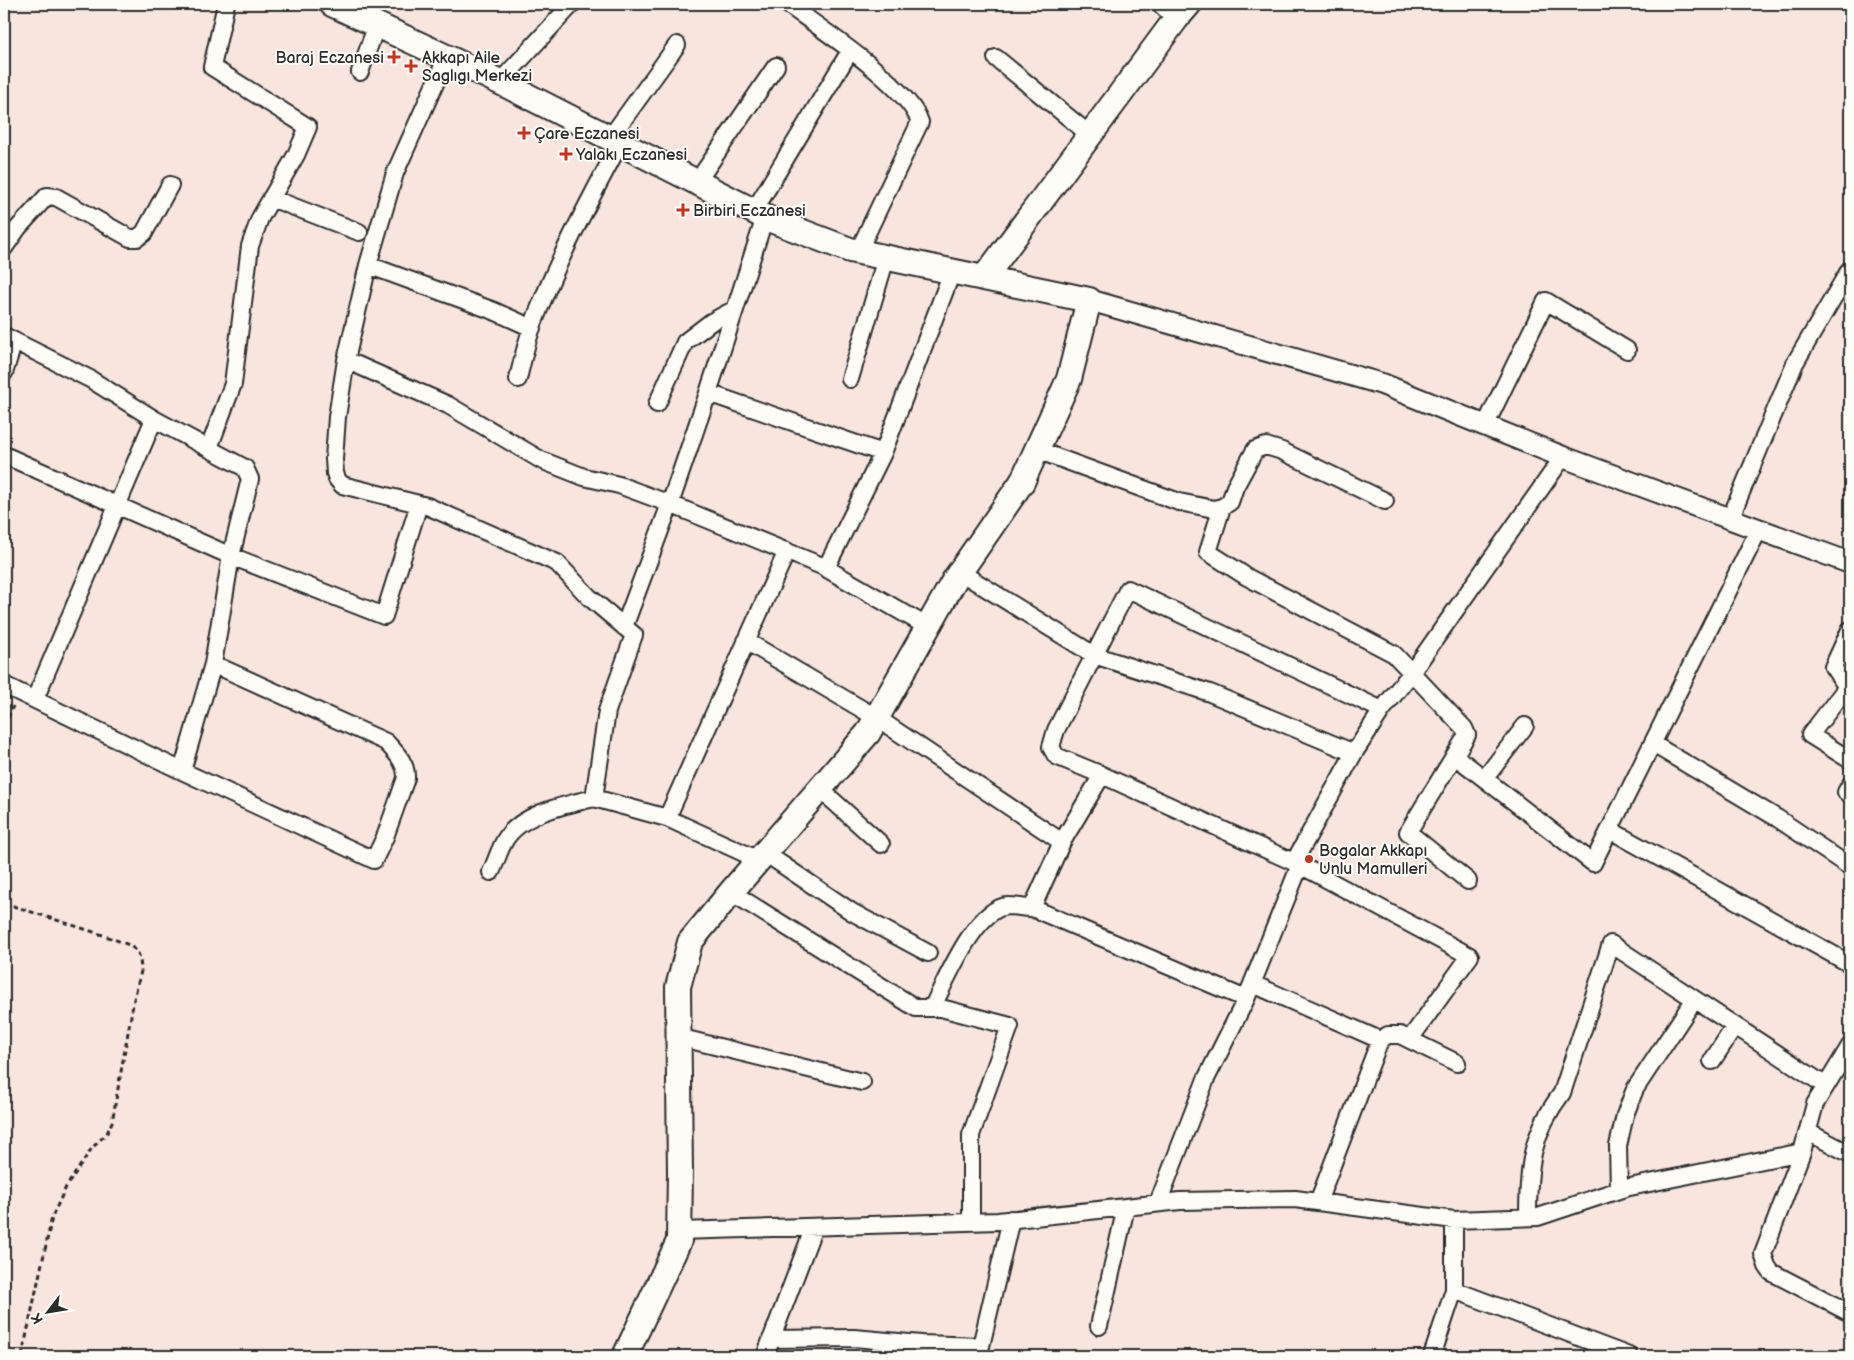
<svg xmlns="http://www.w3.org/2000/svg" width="1854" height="1360" font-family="'Balsamiq Sans',sans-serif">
<rect width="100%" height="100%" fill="#f7e5de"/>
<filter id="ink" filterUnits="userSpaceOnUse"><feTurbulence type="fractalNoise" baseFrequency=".02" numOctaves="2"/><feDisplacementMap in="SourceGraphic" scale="10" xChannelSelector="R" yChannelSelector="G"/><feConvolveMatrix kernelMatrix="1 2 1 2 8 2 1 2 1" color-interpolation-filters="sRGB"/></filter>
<g filter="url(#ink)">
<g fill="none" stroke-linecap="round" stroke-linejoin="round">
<g stroke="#2b2b2b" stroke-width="20">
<path id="minor" d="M 787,4 C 820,28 908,86 920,122 L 858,252
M 1160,4 L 1176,19
M 447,57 L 395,173 L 368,265 L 346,360 L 337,417 L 334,459 L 335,473 L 337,479 L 342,485 L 427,506 L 557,563 L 589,597 L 634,635 L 607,711 L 594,798 C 566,805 521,813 505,840 C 499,850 496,862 491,872
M 996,58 L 1090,135
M 360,72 L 377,24
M 500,82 L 572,4
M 610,138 L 677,45
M 697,182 L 776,66
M 271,198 L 359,232
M 754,211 L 850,51
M 4,248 L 18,228 L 47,196 L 56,197 L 130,238 L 137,238 L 144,233 L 170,185
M 368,265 L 494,311 L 532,328
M 4,336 L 90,379 L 154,419 L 245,468 L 250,479 L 231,556 L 213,664 L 182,771 L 4,685
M 346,360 L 448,405 L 541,460 L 584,477 L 619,485 L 670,504 L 822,566 L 928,627
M 4,373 L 14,341
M 518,379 C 522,362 526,344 532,327 C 556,263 588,203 620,143
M 850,379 L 886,258
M 708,393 L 883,453 L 826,568
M 657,404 L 685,342 L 711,322 L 735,309
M 1485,426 L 1546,301 L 1627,350
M 209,448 L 233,384 L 250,246 L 260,218 L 296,155 L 308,127 L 212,67 L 226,4
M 1037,450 L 1179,502 L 1214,509 L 1222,507 L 1230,502 L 1235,487 L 1255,450 L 1266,446 L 1282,451 L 1385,501
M 883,453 L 952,272
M 4,455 L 231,556 L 384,616 L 419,504
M 1222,507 L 1208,552 L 1247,577 L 1394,654 L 1464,728 L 1467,735 L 1408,832 L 1468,881
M 1730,519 L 1795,363 L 1850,269
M 960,572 L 1094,655 L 1210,693 L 1354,753
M 624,627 L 670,504 L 708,393 L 765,217
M 1850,630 L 1833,667 L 1847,687 L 1810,735 L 1850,760
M 746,641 L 877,718 L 1062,842 L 1032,908 C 1024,908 1016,906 1008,906 C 975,908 946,981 932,1008
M 35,699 L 154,419
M 1653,744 L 1777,818 L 1850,867
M 1455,756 L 1593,863 L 1759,529
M 182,771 L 374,860 L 385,837 L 406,778 C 407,763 396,753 386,742 L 213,664
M 1102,775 L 1056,756 L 1051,747 L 1056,730 L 1128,589 L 1382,710
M 1485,778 L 1525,726
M 1850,785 L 1846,792 L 1850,794
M 820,789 L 881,844
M 594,798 L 667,818 L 759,860
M 667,818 L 787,551
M 1610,830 L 1850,964
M 1062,842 L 1102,775 L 1300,865 L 1246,999 L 1206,1079 L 1158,1203
M 765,853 L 852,912 L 928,953
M 1294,862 L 1354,753 L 1382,710 L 1412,672 L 1563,457
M 1300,865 L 1470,956 L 1410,1039
M 731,892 L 916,1008 L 941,1008 L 1010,1026 L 971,1135 L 971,1222
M 1032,908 L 1246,999
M 1253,984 L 1380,1040
M 678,1037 L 862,1082
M 1850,1046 L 1815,1104 L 1802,1152 L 1763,1254 L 1767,1266 L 1771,1272 L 1850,1313
M 1712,1061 L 1735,1026
M 1808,1132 L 1850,1154
M 1619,1190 L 1618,1146 L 1625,1115 L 1635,1089 L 1694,1000
M 1318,1202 L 1380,1040 L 1388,1035 L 1400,1035 L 1457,1063
M 1528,1217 C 1528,1167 1531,1134 1562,1093 L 1611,944 L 1826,1086
M 679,1231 L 998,1221 L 1180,1201 L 1295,1199 L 1454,1220 L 1538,1217 L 1625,1188 L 1802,1152
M 1454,1290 L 1629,1356
M 1099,1326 L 1126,1207
M 771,1339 L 854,1338 L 921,1344 L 981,1346 L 978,1356
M 981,1346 L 1011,1219
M 765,1356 L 814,1227
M 1432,1356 L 1454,1290 L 1454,1220"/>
</g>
<g stroke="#2b2b2b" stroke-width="24">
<path id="tertiary" d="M 1089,300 L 1382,384 L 1563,457 L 1850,563"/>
</g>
<g stroke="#2b2b2b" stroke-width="28">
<path id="secondary" d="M 332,4 L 500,82 L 771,220 L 850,250 L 1089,300 L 1069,379 L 1022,482 L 955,579 L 868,733 L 731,892 L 690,942 L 678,987 L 680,1172 L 679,1241 L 625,1356
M 984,278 L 1176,19 L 1189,4"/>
</g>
<path stroke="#2b2b2b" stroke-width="3" stroke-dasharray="5 4" stroke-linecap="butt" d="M 4,726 L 13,706
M 4,903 L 103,935 L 129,945 L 137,951 L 140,958 L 141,971 L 134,999 L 112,1122 L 107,1133 L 92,1148 L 66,1187 L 52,1217 L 22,1356"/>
<use href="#minor" stroke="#fdfcf7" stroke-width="16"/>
<use href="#tertiary" stroke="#fdfcf7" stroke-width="20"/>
<use href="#secondary" stroke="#fdfcf7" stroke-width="24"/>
</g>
</g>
<g fill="#c8321e" stroke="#fdfcf7" stroke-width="2">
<path d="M391.5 49.5h5v5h5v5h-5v5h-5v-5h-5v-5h5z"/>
<path d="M408.5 58.5h5v5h5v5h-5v5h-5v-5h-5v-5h5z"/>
<path d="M521.5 125.5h5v5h5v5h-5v5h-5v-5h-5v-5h5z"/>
<path d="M563.5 146.5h5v5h5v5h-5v5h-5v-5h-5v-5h5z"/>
<path d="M680.5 202.5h5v5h5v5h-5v5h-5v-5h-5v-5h5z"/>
<circle cx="1309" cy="859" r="5"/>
</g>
<g text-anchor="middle" stroke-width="4" stroke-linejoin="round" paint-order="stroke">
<g font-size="16" fill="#2b2b2b" stroke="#fdfcf7" text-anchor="start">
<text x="384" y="63" text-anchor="end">Baraj Eczanesi</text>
<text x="422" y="63">Akkapı Aile<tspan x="422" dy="18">Saglıgı Merkezi</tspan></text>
<text x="534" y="139">Çare Eczanesi</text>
<text x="576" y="160">Yalakı Eczanesi</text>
<text x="693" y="216">Birbiri Eczanesi</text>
<text x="1319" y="856">Bogalar Akkapı<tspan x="1319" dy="18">Unlu Mamulleri</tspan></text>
</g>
</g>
<rect width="1854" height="1360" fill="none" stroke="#fdfcf7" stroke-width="20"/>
<rect x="10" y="10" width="1834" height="1340" fill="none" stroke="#2b2b2b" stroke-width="2" filter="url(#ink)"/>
<g transform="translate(48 1312) rotate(239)" stroke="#fdfcf7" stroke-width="4" paint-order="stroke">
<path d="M0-4L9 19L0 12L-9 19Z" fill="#2b2b2b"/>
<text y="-8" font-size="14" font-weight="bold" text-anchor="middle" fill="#2b2b2b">K</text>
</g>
</svg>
